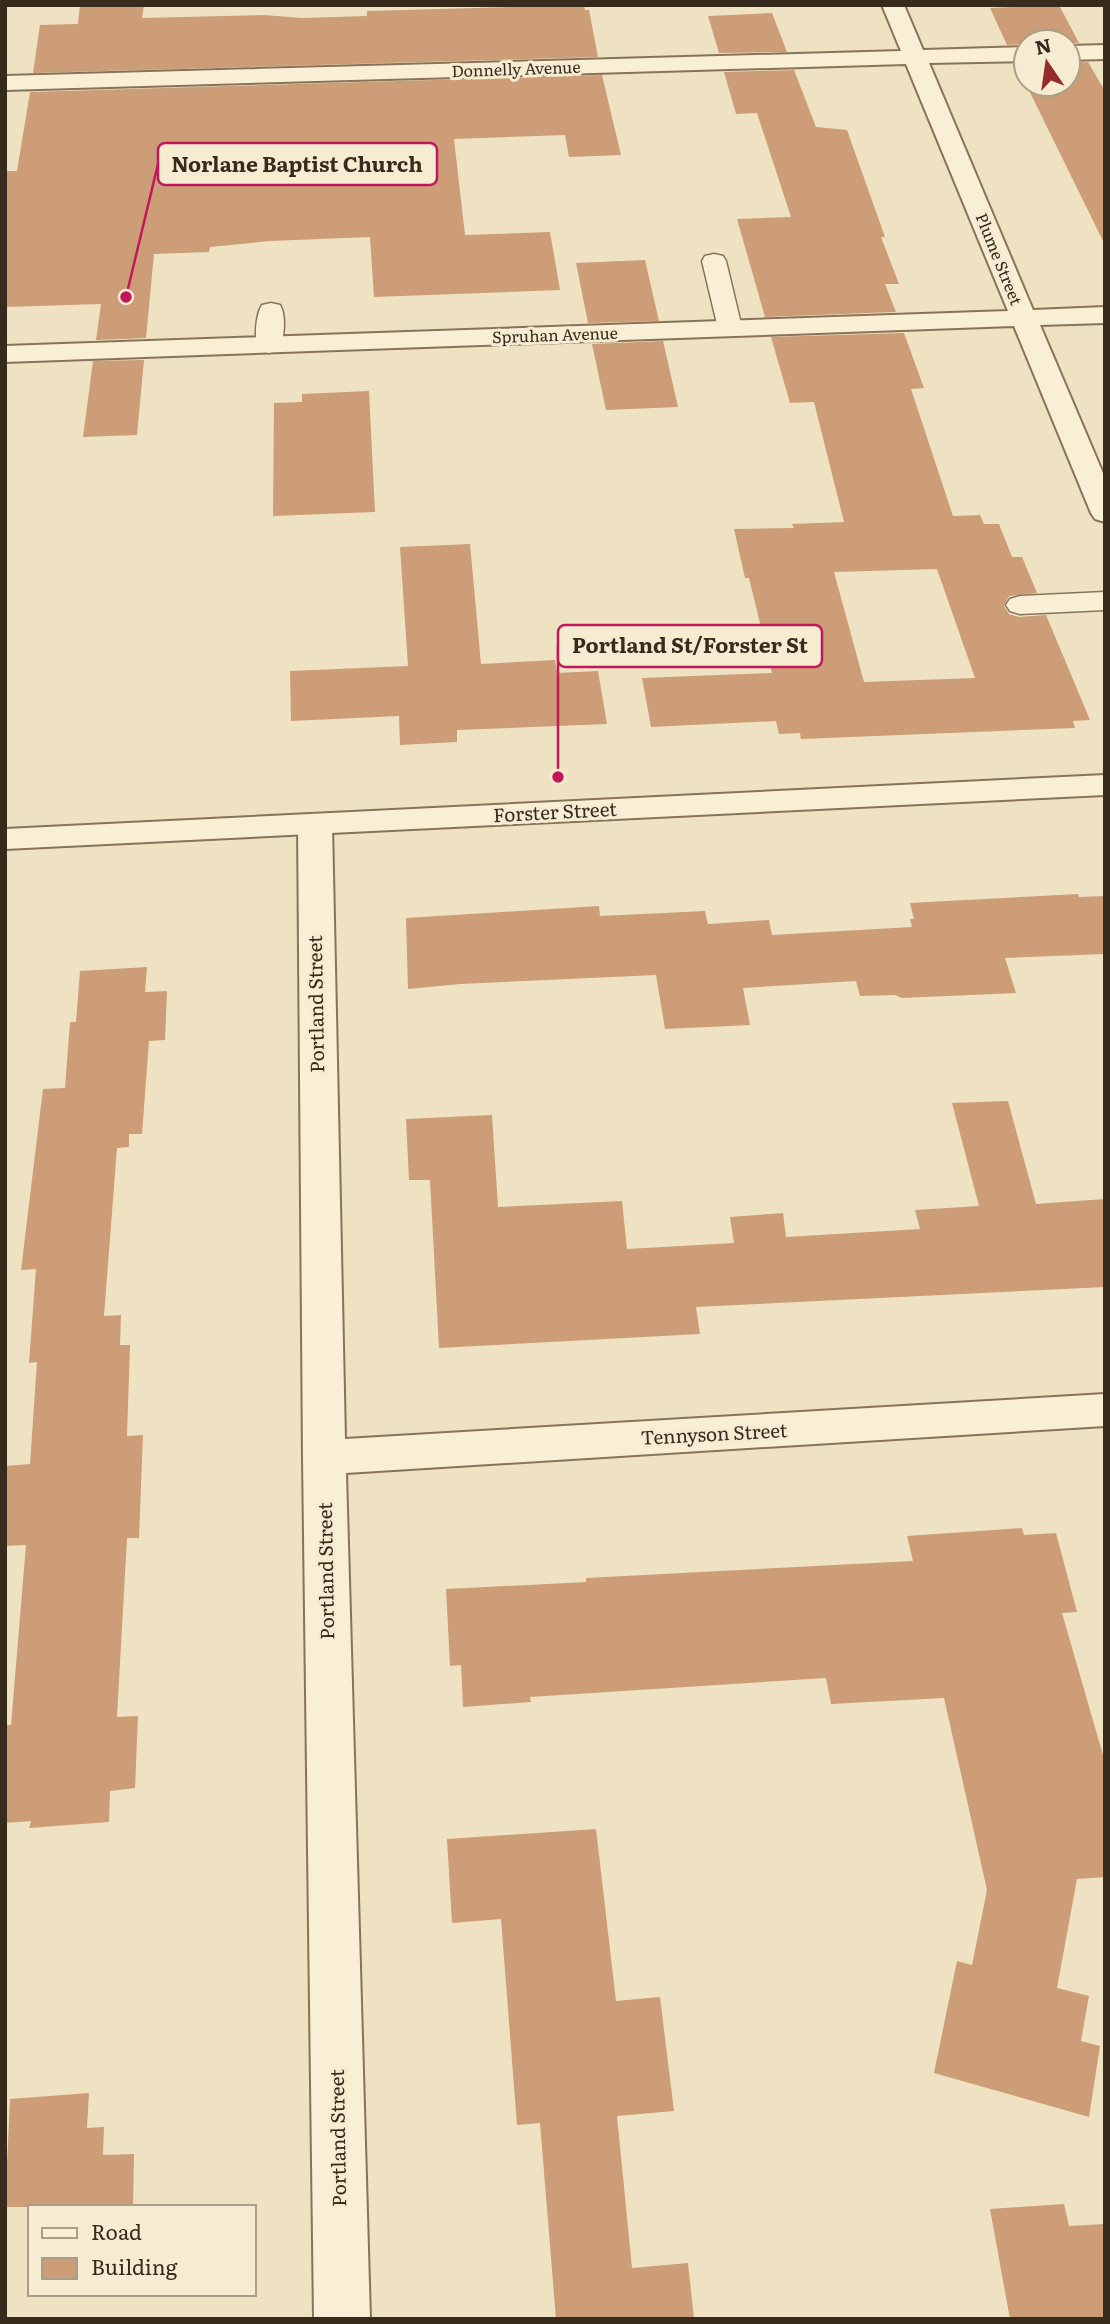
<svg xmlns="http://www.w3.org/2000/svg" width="1110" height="2324" font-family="Literata,serif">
<rect width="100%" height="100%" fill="#eee2c2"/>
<path fill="#cc9d77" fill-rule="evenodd" d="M 80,5 L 144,5 L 142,18 L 263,15 L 303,18 L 367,16 L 367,11 L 584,5 L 585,10 L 589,10 L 598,57 L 33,73 L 40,25 L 78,24 Z
M 1059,5 L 1079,43 L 1026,42 L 1026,44 L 1007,45 L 990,8 Z
M 772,13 L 787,52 L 719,53 L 708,16 Z
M 1088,62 L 1105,91 L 1105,245 L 1016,64 L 1026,64 L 1026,84 L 1068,84 L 1068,63 Z
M 794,70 L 816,127 L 847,130 L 885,237 L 881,237 L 899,284 L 885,284 L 896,312 L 765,317 L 737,219 L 791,217 L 757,113 L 736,114 L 724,72 Z
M 602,75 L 621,155 L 569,157 L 565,135 L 454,139 L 465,235 L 550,232 L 560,290 L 374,297 L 370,237 L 270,241 L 210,247 L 209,252 L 154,254 L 146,338 L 96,340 L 101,304 L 5,307 L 5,171 L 17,171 L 30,92 Z
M 645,260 L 659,321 L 588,323 L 576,263 Z
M 904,333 L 924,388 L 911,389 L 953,516 L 980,515 L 984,524 L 999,524 L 1012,557 L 1022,557 L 1037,593 L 1009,596 L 1004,606 L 1009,614 L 1019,617 L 1046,615 L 1090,720 L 1073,721 L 1075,728 L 801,739 L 800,733 L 779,734 L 776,721 L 651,727 L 642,678 L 772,673 L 749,578 L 745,578 L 734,529 L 794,528 L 792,524 L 844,522 L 814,402 L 790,403 L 771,337 ZM 937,569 L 975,678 L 864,682 L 834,572 Z
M 663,341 L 678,407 L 606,410 L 592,344 Z
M 144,360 L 137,435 L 83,437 L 93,361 Z
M 369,391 L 375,512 L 273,516 L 274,403 L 302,402 L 302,394 Z
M 470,544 L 481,664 L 555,660 L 557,673 L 598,671 L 607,724 L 457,730 L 457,742 L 400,745 L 399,716 L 291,721 L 290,671 L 408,666 L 400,547 Z
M 1078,894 L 1079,897 L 1105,896 L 1105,954 L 1005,958 L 1016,993 L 902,998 L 895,995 L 860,996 L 856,981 L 743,988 L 750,1025 L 665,1029 L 656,975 L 460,984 L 408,989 L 406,918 L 599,906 L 600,916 L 705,911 L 708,924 L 769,920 L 772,935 L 912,927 L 910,919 L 914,919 L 910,903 Z
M 147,967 L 145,992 L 167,991 L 165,1040 L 149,1041 L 142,1134 L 129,1134 L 129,1147 L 117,1148 L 104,1316 L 121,1315 L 120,1345 L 130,1345 L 127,1436 L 143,1435 L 139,1538 L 127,1538 L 117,1717 L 138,1716 L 135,1788 L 110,1791 L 109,1822 L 29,1828 L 31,1821 L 5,1823 L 5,1725 L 11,1725 L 26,1545 L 5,1546 L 5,1466 L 30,1464 L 37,1362 L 29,1363 L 36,1269 L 21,1270 L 43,1089 L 65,1088 L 70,1022 L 76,1022 L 80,971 Z
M 1008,1101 L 1036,1204 L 1105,1199 L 1105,1287 L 696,1307 L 700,1334 L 439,1348 L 430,1180 L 409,1180 L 406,1119 L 492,1115 L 498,1207 L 622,1201 L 627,1249 L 734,1243 L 730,1217 L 783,1213 L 786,1237 L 920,1229 L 915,1210 L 979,1206 L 952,1103 Z
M 1022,1528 L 1024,1535 L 1056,1533 L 1077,1612 L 1062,1613 L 1105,1762 L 1105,1877 L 1077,1879 L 1057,1988 L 1089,1996 L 1081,2041 L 1100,2046 L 1089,2117 L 934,2073 L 957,1961 L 972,1965 L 987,1890 L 944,1698 L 831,1704 L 826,1678 L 530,1697 L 531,1702 L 463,1707 L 461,1665 L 450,1666 L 446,1589 L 586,1582 L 586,1578 L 913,1561 L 907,1536 Z
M 596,1829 L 616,2001 L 660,1997 L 674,2111 L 617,2116 L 632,2268 L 688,2263 L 694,2319 L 556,2319 L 540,2123 L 517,2125 L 501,1919 L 452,1923 L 447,1839 Z
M 89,2093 L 87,2128 L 104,2127 L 103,2155 L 134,2154 L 133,2207 L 5,2207 L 10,2099 Z
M 1064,2204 L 1069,2226 L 1105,2224 L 1105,2319 L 1010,2319 L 990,2209 Z"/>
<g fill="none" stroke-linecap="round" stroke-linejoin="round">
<g stroke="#887359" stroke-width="3">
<path id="service" d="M 714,254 L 723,256 L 726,261 L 742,328 L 739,333 L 730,335 L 721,333 L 718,328 L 702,261 L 705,256 Z
M 271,303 L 280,305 C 286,314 285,341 278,350 L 269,353 L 260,350 C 253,341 256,314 262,305 Z
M 1105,592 L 1105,610 L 1020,614 L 1010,611 L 1006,605 L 1010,599 L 1020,596 Z"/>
</g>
<g stroke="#887359" stroke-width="4">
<path id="minor" d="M 882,5 L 904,5 L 923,50 L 1026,47 L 1026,61 L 929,63 L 1033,310 L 1105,307 L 1105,323 L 1040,325 L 1105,478 L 1105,522 L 1095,519 L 1091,513 L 1014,326 L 5,362 L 5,346 L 1008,311 L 906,64 L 5,90 L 5,76 L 901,51 Z
M 1105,45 L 1105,59 L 1068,60 L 1068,46 Z
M 315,814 L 327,817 L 332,824 L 345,1439 L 1105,1394 L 1105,1426 L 346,1473 L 370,2319 L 314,2319 L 303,1457 L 298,824 L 303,817 Z"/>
</g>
<g stroke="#887359" stroke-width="4">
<path id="tertiary" d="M 1105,775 L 1105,795 L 5,849 L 5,829 Z"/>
</g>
<use href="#service" fill="#f9efd5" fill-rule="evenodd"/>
<use href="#minor" fill="#f9efd5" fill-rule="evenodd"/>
<use href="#tertiary" fill="#f9efd5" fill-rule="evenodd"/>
</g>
<g text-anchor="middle" stroke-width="6" stroke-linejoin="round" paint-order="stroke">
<g font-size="16" fill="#372b1d" stroke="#f5ecd1">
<text transform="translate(516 69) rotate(-2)" y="6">Donnelly Avenue</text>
<text transform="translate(999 259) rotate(68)" y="6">Plume Street</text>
<text transform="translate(555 335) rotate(-2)" y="6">Spruhan Avenue</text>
</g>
<g font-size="19" fill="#372b1d" stroke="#f5ecd1">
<text transform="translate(555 812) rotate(-3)" y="7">Forster Street</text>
<text transform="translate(316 1004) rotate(-91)" y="7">Portland Street</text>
<text transform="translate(714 1434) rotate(-3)" y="7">Tennyson Street</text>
<text transform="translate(326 1571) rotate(-91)" y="7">Portland Street</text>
<text transform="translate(338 2138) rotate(-91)" y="7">Portland Street</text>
</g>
</g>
<path fill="none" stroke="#c2185b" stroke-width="2.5" d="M126 297L158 164M558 777L558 646"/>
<g fill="#c2185b" stroke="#f5ecd1" stroke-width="2.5">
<circle cx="126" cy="297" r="7"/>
<circle cx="558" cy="777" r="7"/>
</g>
<g fill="#f5ecd1" stroke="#c2185b" stroke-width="2.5">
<rect x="158" y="143" width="279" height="42" rx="7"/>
<rect x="558" y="625" width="264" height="42" rx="7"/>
</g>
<g font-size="21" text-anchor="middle" font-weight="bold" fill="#372b1d">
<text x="297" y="172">Norlane Baptist Church</text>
<text x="690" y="653">Portland St/Forster St</text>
</g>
<rect width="1110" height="2324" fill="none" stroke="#372b1d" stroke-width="14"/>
<rect x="28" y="2205" width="228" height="91" fill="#f5ecd1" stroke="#a99f89" stroke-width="2"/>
<rect x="42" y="2228" width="35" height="10" fill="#f9efd5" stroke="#a99f89" stroke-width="2"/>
<text x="91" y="2240" font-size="21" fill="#372b1d">Road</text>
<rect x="42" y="2258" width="35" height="21" fill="#cc9d77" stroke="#a99f89" stroke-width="2"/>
<text x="91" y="2275" font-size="21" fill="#372b1d">Building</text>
<g transform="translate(1047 63) rotate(347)"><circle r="33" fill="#f5ecd1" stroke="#a99f89" stroke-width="2"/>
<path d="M0-5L12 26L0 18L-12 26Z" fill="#972b29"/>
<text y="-10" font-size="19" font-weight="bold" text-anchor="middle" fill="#372b1d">N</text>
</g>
</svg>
